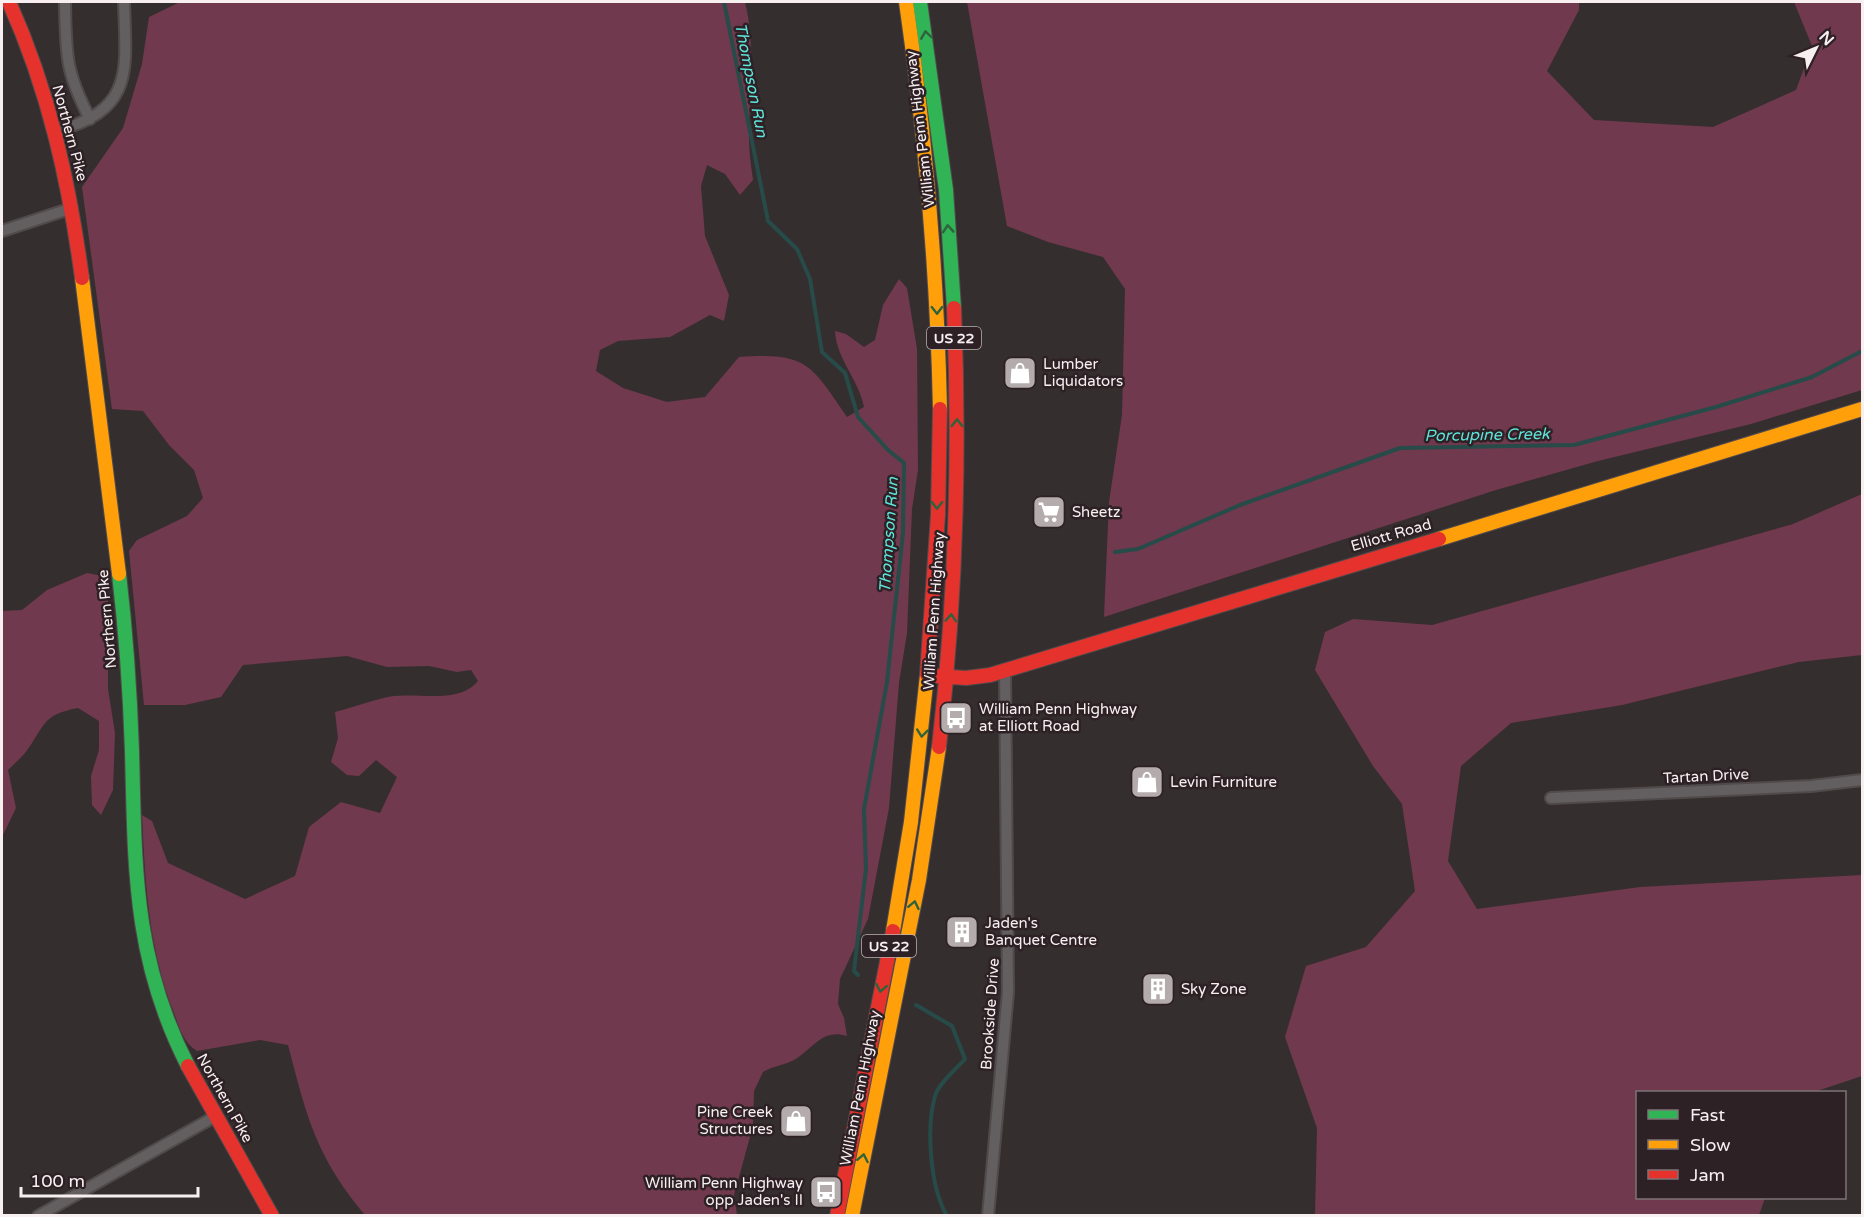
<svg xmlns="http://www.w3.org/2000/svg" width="1864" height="1217" font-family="'Varela Round',sans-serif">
<rect width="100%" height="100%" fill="#352e2f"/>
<path fill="#71394d" d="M 180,2 L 745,2 C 756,47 749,92 749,138 C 749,152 751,166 753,180 L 740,195 L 725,174 L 707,165 L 701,186 L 705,236 L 729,295 L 724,321 L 710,315 L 670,337 L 618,341 L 600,350 L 596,371 L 623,388 L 667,402 L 705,397 L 739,357 C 808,352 811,365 847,417 L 864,407 C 859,380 836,358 835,331 L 846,334 L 864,347 L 875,340 L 883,305 L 899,279 L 907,288 L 917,349 L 918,470 L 912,509 L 907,633 L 899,683 L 889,808 L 868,919 L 840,979 L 838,1004 L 844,1018 L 847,1036 C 822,1028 813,1049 794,1060 C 784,1065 773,1066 763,1072 L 754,1091 L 753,1126 L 734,1195 L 737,1215 L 365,1215 C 316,1156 307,1118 288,1045 L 260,1040 L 197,1051 C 183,1042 180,1029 174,1013 C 149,950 145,883 142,815 L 152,821 L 168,863 L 245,899 L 295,876 L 309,827 L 341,802 L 380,813 L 397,777 L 376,760 L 359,776 L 347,775 L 331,762 L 338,738 L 335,712 C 355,707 375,699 394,696 C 421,693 459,704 478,681 L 471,670 L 457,672 L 429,666 L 387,667 L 347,656 L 243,665 L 221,697 L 185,705 L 144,705 L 129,551 L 137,540 L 187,516 L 203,498 L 194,470 L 169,445 L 143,411 L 112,409 L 82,187 L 123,128 L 142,64 L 149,17 Z
M 967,2 L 1579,2 L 1579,10 L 1547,71 L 1594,120 L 1713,127 L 1796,90 L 1812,46 L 1794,2 L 1862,2 L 1862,390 L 1751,424 L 1598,461 L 1496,490 L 1104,617 L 1109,502 L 1122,415 L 1125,289 L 1103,257 L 1048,242 L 1007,226 Z
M 1862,494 L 1862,655 L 1799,662 L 1622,705 L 1511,723 L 1461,766 L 1448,861 L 1477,909 L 1640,887 L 1862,875 L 1862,1076 L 1814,1092 L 1638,1092 L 1638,1198 L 1765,1198 L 1759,1215 L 1315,1215 L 1317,1128 L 1285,1037 L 1306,966 L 1366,947 L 1415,891 L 1402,804 L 1373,766 L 1315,670 L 1325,632 L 1353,619 L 1432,625 L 1793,524 Z
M 87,573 L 108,577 L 108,689 L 115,733 L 113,790 L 101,815 L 92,805 L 91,776 L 99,750 L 99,721 L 78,708 C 40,715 45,727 25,753 C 20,759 14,764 8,770 L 16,808 L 2,837 L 2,611 L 22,610 L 47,590 Z"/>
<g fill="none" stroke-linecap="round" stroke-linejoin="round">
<path stroke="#264b48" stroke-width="4" d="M 724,2 L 768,221 L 797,249 L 810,279 L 822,352 L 845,373 L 858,417 L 888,450 L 904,463 L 903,533 L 887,682 L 864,809 L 866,869 L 854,971 L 858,975
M 1115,552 L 1138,549 L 1240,505 L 1400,448 L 1574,445 L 1716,407 L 1812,377 L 1862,351
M 916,1005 L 952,1026 L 965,1059 C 956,1069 938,1084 935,1096 C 926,1128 930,1187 947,1216"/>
<g stroke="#514a4b" stroke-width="14">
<path id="street" d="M 65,2 C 66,54 65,71 90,119
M 56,131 C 135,110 126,70 124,2
M 2,231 L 72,208
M 1551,798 L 1811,786 L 1862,780
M 38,1216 L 216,1116
M 988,1216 L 1008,992 L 1005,670"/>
</g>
<g stroke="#514a4b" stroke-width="16">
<path id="fast" d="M 920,2 L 946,190 L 954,308
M 119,574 C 126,633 130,692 132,751 C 135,867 133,959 188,1066"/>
</g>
<g stroke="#514a4b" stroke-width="16">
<path id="slow" d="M 906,2 C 926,138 937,272 940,409
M 82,278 L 119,574
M 1439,539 L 1862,409
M 893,931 L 911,822 L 927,675
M 852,1216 L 919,880 L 939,747"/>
</g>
<g stroke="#514a4b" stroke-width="16">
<path id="jam" d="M 9,2 C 49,91 69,182 82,278
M 927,675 L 938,515 L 940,409
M 937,676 L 966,678 L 990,675 L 1439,539
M 939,747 C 956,601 960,455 954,308
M 188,1066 L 272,1216
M 837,1216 L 893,931"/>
</g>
<use href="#street" stroke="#635e5f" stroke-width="10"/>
<use href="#fast" stroke="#30b455" stroke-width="14"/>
<use href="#slow" stroke="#ff9f0a" stroke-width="14"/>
<use href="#jam" stroke="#e5322d" stroke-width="14"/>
</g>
<defs><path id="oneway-chevron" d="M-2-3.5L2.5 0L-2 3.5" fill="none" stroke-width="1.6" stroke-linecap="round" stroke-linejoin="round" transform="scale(1.5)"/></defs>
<g stroke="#2e633b">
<use href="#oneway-chevron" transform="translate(926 35) rotate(-98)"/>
<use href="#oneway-chevron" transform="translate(948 229) rotate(-94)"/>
<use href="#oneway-chevron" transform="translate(937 310) rotate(89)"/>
<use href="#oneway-chevron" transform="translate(957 423) rotate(-90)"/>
<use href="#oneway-chevron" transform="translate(937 505) rotate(91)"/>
<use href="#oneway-chevron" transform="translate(951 618) rotate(-86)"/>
<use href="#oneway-chevron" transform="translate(922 733) rotate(96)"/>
<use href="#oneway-chevron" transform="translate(914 905) rotate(-78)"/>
<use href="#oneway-chevron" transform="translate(881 988) rotate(101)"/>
<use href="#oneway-chevron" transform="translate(863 1158) rotate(-79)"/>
</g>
<defs>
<g id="shop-square" transform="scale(1.725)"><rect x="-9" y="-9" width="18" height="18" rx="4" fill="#b4abad" stroke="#2d2125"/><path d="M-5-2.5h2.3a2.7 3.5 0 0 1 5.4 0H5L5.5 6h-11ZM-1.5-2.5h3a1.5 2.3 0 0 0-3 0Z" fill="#fff"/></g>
<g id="supermarket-square" transform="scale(1.725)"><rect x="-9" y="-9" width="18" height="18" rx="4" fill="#b4abad" stroke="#2d2125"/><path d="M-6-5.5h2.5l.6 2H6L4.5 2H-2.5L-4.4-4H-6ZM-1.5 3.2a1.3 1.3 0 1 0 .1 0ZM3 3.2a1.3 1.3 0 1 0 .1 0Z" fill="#fff"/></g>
<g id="bus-square" transform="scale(1.725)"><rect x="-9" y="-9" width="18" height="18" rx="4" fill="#b4abad" stroke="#2d2125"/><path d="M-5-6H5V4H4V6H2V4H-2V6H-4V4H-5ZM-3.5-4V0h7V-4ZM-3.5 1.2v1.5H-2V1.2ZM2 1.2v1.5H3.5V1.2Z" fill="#fff"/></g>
<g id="building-square" transform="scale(1.725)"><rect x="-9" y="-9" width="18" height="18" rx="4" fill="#b4abad" stroke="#2d2125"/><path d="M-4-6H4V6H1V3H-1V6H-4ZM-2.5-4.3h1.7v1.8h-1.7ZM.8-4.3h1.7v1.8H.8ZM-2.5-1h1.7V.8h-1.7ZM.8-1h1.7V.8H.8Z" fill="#fff"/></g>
</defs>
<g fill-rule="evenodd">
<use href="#shop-square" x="1020" y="373"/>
<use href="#supermarket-square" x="1049" y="512"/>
<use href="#bus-square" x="956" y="718"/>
<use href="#shop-square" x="1147" y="782"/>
<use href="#building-square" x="962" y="932"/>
<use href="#building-square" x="1158" y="989"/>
<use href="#shop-square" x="796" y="1121"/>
<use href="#bus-square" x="826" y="1192"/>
</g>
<g text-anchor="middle" stroke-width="5" stroke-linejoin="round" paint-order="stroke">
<g fill="#2d2125" stroke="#bbb1b4" stroke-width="1.5">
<rect x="927" y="327" width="54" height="22" rx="4.5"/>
<rect x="862" y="935" width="54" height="22" rx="4.5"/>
</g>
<g font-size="14" font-weight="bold" fill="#f8eff1">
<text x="954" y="343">US 22</text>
<text x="889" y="951">US 22</text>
</g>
<g font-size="15" fill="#f8eff1" stroke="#2d2125">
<text transform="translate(920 129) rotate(-97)" y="5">William Penn Highway</text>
<text transform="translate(70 133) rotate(75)" y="5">Northern Pike</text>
<text transform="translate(1391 535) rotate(-16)" y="5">Elliott Road</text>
<text transform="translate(934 611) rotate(-86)" y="5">William Penn Highway</text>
<text transform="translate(107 619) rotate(-95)" y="5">Northern Pike</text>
<text transform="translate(1706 776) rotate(-3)" y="5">Tartan Drive</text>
<text transform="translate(990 1014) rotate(-86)" y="5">Brookside Drive</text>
<text transform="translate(860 1088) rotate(-79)" y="5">William Penn Highway</text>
<text transform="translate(225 1098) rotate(61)" y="5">Northern Pike</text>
</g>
<g font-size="15" fill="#f8eff1" stroke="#2d2125" text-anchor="start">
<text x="1043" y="369">Lumber<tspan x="1043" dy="17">Liquidators</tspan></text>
<text x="1072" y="517">Sheetz</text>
<text x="979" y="714">William Penn Highway<tspan x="979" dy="17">at Elliott Road</tspan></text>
<text x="1170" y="787">Levin Furniture</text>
<text x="985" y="928">Jaden's<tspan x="985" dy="17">Banquet Centre</tspan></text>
<text x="1181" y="994">Sky Zone</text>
<text x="773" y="1117" text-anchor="end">Pine Creek<tspan x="773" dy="17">Structures</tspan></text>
<text x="803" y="1188" text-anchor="end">William Penn Highway<tspan x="803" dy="17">opp Jaden's II</tspan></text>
</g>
<g font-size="16" font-style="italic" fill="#5ee4db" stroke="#2d2125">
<text transform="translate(752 80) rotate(79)" y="6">Thompson Run</text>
<text transform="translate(1487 434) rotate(-1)" y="6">Porcupine Creek</text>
<text transform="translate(888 535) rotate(-86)" y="6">Thompson Run</text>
</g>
</g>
<rect width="1864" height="1217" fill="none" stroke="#f8eff1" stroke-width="6"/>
<rect x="1636" y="1091" width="210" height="108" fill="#2d2125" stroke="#7e7377" stroke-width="1.5"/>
<rect x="1648" y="1110" width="30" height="9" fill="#30b455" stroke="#7e7377" stroke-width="1.5"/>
<text x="1690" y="1121" font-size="18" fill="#f8eff1">Fast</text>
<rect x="1648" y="1140" width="30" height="9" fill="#ff9f0a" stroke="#7e7377" stroke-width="1.5"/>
<text x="1690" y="1151" font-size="18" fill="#f8eff1">Slow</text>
<rect x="1648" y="1170" width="30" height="9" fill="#e5322d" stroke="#7e7377" stroke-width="1.5"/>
<text x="1690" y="1181" font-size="18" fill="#f8eff1">Jam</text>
<g transform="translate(1816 48) rotate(47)" stroke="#2d2125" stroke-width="4.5" paint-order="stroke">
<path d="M0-4.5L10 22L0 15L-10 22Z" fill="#f8eff1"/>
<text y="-9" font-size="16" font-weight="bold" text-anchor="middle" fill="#f8eff1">N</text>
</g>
<path d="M21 1187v9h177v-9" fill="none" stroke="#f8eff1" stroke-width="3"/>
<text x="30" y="1187" font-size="18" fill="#f8eff1" stroke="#2d2125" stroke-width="4.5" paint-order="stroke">100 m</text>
</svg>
